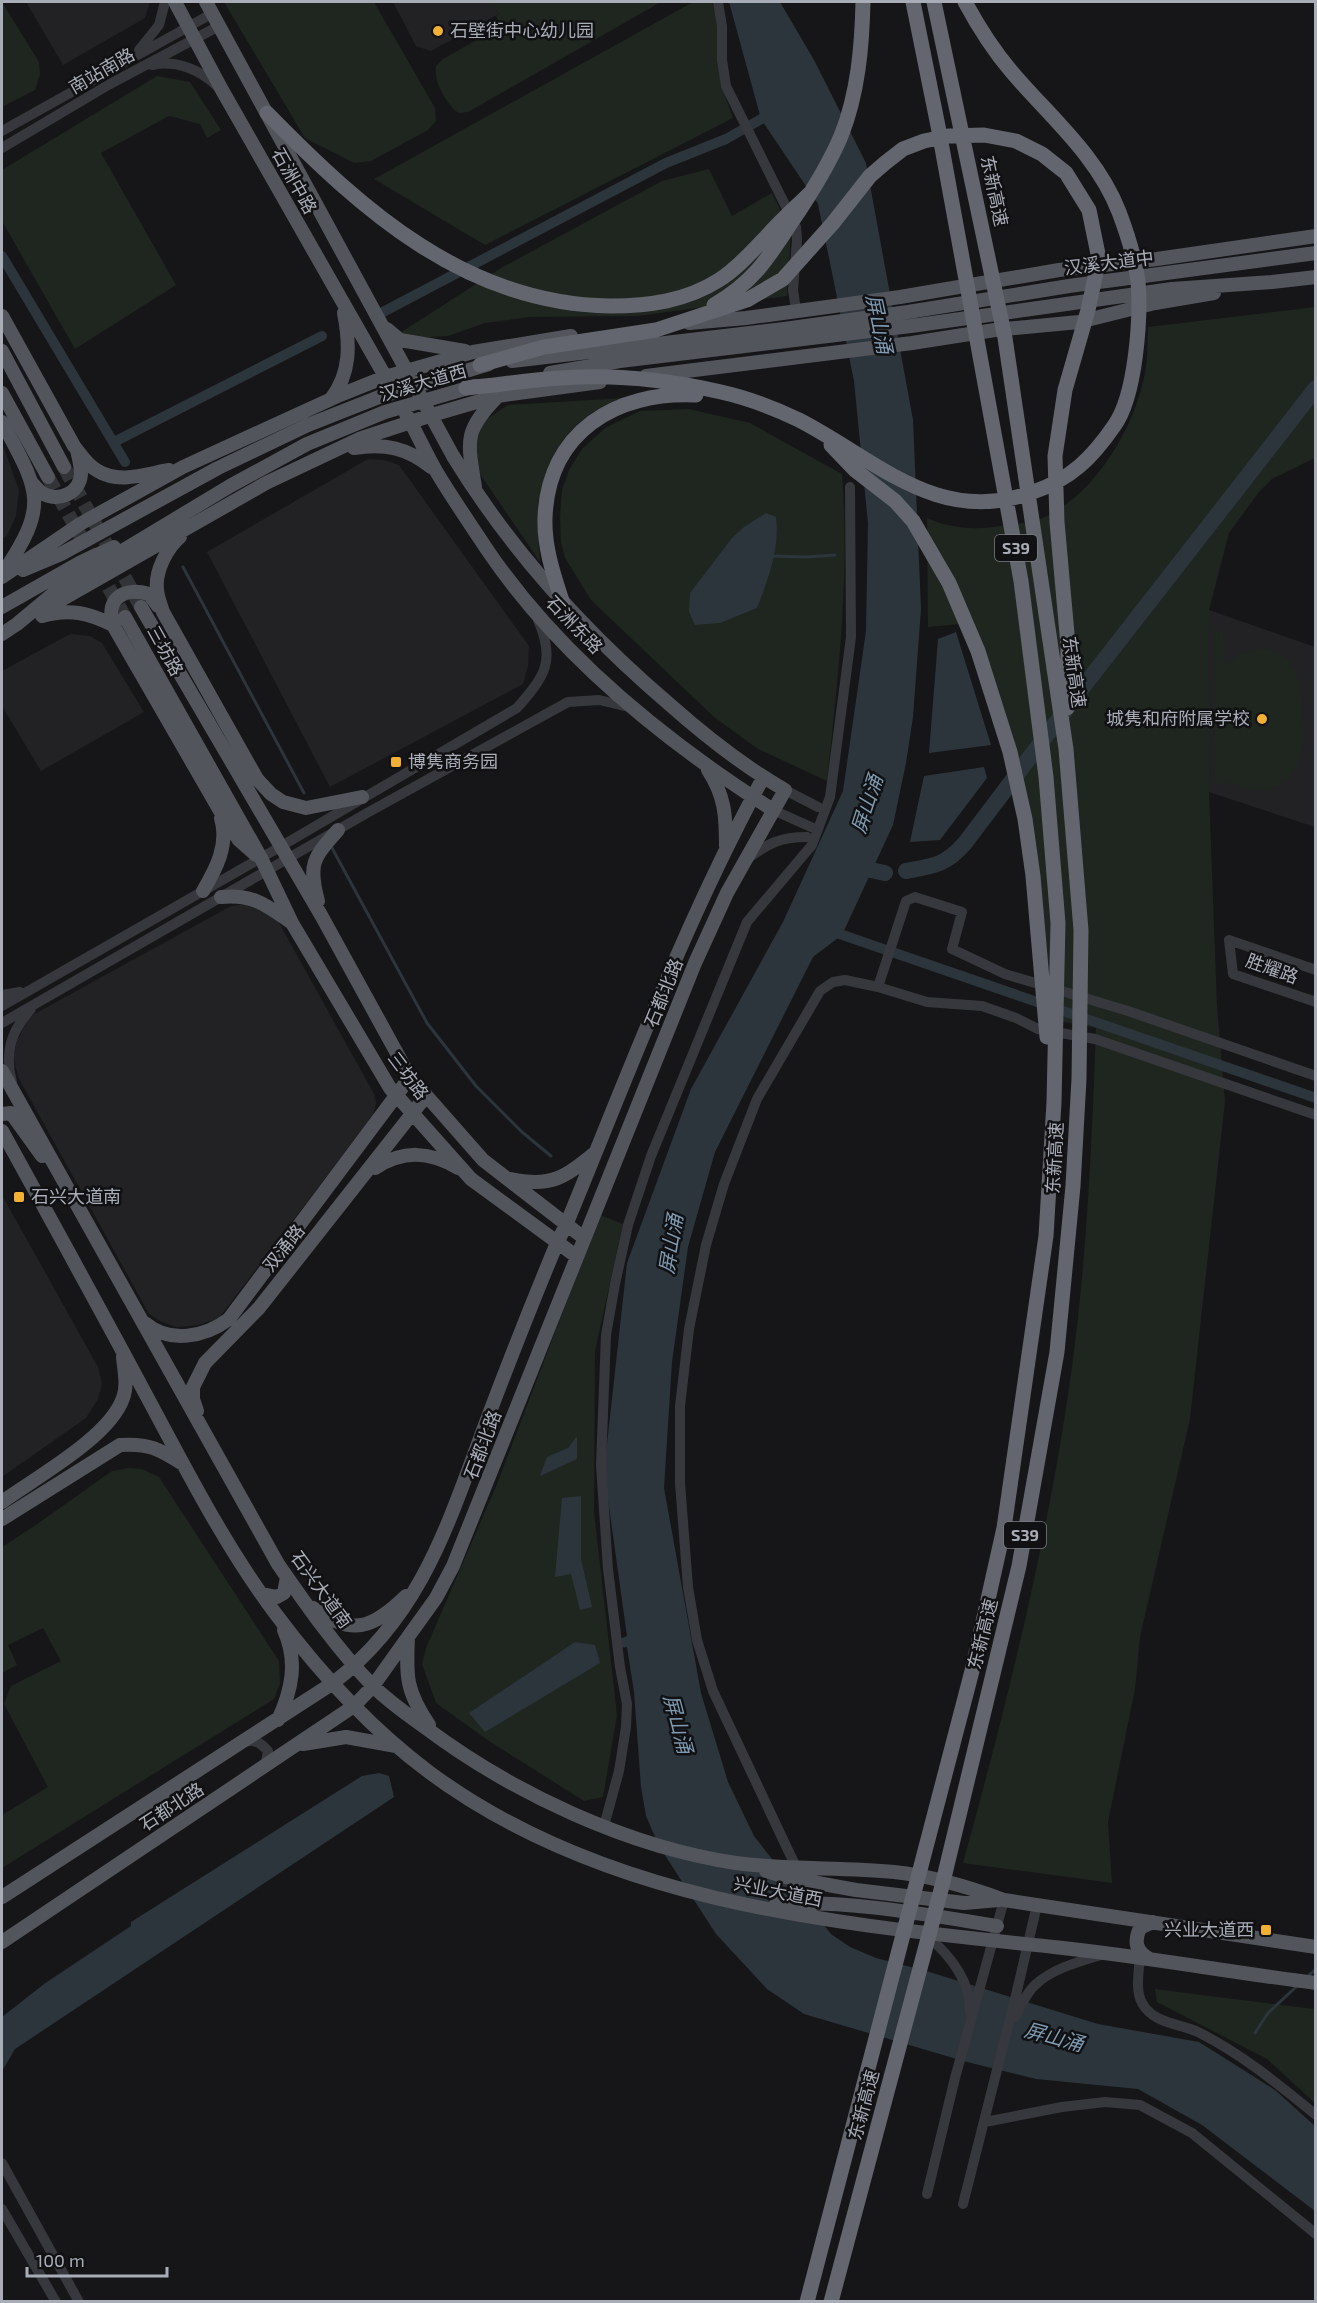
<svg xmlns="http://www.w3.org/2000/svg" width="1317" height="2303" font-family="'Exo 2','Noto Sans SC',sans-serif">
<rect width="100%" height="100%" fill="#161618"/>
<path fill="#222225" d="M 26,2 L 150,2 L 145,18 L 63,65 Z
M 393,2 L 492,2 L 499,14 L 431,51 L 416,46 Z
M 2,443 L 19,490 L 16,516 L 7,536 L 2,539 Z
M 368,459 L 384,460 L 399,465 L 529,646 L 528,666 L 523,684 L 330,787 L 207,552 Z
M 1209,610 L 1315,647 L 1315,827 L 1209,792 Z
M 70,634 L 90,636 L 102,643 L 144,712 L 41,771 L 2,706 L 2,671 Z
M 249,904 L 266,911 L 278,921 L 374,1094 L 376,1103 L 373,1115 L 219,1318 L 198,1325 L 176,1327 L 160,1321 L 149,1314 L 18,1077 L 13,1056 L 17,1041 L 29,1017 L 231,906 Z
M 2,1195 L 98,1367 L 102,1384 L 98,1399 L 86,1418 L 2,1477 Z"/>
<path fill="#1e261f" d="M 2,2 L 39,62 L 40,74 L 35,90 L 2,107 Z
M 224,2 L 374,2 L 435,108 L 436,121 L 428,130 L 371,161 L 354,163 L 305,138 Z
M 492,2 L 661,2 L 468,112 L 459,113 C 447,106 433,80 436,66 L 443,59 L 501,26 L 496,16 L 499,14 Z
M 693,2 L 712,2 L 719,25 L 722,87 L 733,118 L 485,245 L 374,179 Z
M 157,76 L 190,82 L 221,130 L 207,138 L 200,124 L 169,116 L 101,153 L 176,285 L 75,349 L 2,221 L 2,170 Z
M 709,169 L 732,216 L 772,193 L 791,232 L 787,296 L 637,316 L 530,317 L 485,323 L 448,336 L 416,338 L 400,333 L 501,268 L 662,181 Z
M 1315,307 L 1315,458 L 1272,479 L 1259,492 L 1229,533 L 1209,610 L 1209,792 L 1217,1006 L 1225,1101 L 1190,1419 L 1140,1637 L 1135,1689 L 1108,1822 L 1112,1883 L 963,1863 C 1008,1700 1049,1535 1072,1367 C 1087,1255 1092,1142 1096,1028 L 1038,1017 L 1030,899 L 1014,791 L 989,704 L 960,624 L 928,627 L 927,518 C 955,530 978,530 1007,525 C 1018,523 1033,523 1043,518 C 1095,495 1135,427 1145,373 C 1148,359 1147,342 1148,327 Z
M 625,398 C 611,404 595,410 584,419 C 539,453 535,511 540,562 L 480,474 L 475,446 L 484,421 L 508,405 Z
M 689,409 L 750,423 L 842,474 C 850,578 838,678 827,781 L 758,749 L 714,717 L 591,600 L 565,558 L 561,542 L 560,517 L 562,490 L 569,470 L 582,449 L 605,428 L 640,411 Z
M 1214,631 L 1223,631 L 1224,667 C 1249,640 1286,642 1300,679 C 1301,699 1305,736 1302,754 C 1297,785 1262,798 1236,785 C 1232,783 1228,779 1225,776 L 1225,783 L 1215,783 Z
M 600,1215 L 623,1224 L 595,1351 L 594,1511 L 617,1715 L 603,1797 L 584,1801 L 489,1741 L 436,1703 L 422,1664 L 426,1648 L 497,1484 Z
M 129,1468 L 142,1469 L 159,1477 L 279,1661 L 280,1683 L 274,1699 L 2,1868 L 2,1815 L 48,1787 L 4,1704 L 11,1686 L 61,1661 L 43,1628 L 8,1645 L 17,1665 L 2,1673 L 2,1547 L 33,1527 L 112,1471 Z
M 1155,1989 L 1315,2009 L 1315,2103 L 1267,2059 L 1157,2002 Z"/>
<path fill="#2c353c" d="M 729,2 L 780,2 L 814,60 L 866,163 L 913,420 L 921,609 L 913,717 L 906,763 L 893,825 L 842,935 L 813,957 L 715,1152 L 688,1247 L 672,1362 L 664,1488 L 701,1693 L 728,1782 L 754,1836 L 831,1934 L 850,1947 L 876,1958 L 926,1971 L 1098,2024 L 1199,2042 L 1275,2090 L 1315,2126 L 1315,2211 L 1202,2125 L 1138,2089 L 1036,2079 L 967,2062 L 804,2014 L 767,1989 L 716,1934 L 659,1846 L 646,1816 L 641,1787 L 634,1692 L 627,1647 L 620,1648 L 620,1639 L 627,1636 L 604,1471 L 627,1263 L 691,1089 L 783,922 L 843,791 L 866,631 L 868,523 L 854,381 L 818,204 L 761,119 Z
M 766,513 L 776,517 C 780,548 768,580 757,608 L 720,623 L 695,625 L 689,612 L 690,593 L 732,538 L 744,527 Z
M 956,632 L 991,745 L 929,753 L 938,639 Z
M 984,767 L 987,778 L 940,840 L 910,842 L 924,776 Z
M 577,1436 L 577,1459 L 540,1476 L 547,1457 L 568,1448 Z
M 581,1496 L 581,1559 L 592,1607 L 580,1610 L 571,1574 L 555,1577 L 562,1498 Z
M 575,1642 L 595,1645 L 600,1663 L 485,1732 L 469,1713 Z
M 379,1773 L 389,1776 L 394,1797 L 15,2049 L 2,2071 L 2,2017 L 44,1984 L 131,1926 L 131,1922 L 362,1776 Z"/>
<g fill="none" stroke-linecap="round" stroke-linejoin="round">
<path stroke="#2c353c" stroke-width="3" d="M 773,556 L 806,557 L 835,555
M 183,567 L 304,793
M 332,848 L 427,1023 L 476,1086 L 522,1132 L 551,1156
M 1307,1977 L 1316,1969
M 1255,2033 L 1268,2013 L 1297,1986"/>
<path stroke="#2c353c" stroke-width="10" d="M 2,256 L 125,462
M 383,312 L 666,163 L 726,139 L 772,113
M 114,442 L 322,336
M 831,931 L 1316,1098"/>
<path stroke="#2c353c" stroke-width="16" d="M 851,866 L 885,873
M 906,871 C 934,866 946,865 965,843 L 1083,687 L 1316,388"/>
<path stroke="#333438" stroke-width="14" stroke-dasharray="14 7" stroke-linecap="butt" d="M 64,467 L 141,607
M 48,477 L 125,617"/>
<path stroke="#37383d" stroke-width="10" d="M 718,2 L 722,26 L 722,60 L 726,86 L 796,227 L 797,240 L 793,290 L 796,310
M 139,50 L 159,25 L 165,2
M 152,65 C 176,60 199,69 217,86
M 2,131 L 213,13
M 2,148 L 110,84 L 219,26
M 785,790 L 818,807
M 773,810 L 811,827
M 747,859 C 769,843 780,837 807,837
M 1316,970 L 1229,940 L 1233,974 L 1316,1002
M 878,987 L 906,901 L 915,897 L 962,912 L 952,949 L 1005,974 L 1128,1011 L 1316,1076
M 2,995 L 20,992
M 2,1006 L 261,858 L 517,708 C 545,676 556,661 538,620
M 2,1023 L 367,813 L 568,702 L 599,700 L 629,707
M 12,1082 C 4,1053 11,1031 31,1009
M 243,1742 C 255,1739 260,1742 268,1751 L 265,1767
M 604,1826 L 619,1771 L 626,1727 L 627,1704 L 620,1667 L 608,1569 L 601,1465 L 606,1335 L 615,1284 L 628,1225 L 651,1156 L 747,922 L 812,845 L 830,797 L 851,637 L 850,487
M 796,1867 L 713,1691 L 697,1640 L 688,1587 L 680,1483 L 680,1406 L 689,1329 L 706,1245 L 724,1184 L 757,1099 L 820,991 L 833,982 L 845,980 L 878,987 L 927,1002 L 982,1006 L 1016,1018 L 1038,1029 L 1095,1039 L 1316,1115
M 924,1933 C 947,1952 971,1980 970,2012
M 1140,1957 C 1139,1971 1135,1990 1142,2003 C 1154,2024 1178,2023 1198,2032 C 1242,2054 1278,2084 1316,2115
M 1015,2017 C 1021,2006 1026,1993 1035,1985 C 1053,1968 1081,1961 1104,1954
M 985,2122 L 1062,2107 L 1105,2102 L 1140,2105 L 1192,2133 L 1316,2234
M 2,2163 L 79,2302
M 927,2194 L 955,2078 L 1004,1900
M 963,2204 L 1016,1995 L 1037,1905
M 2,2209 L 56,2302"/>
<path stroke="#53555c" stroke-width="14" d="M 175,2 L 222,90 L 390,385
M 2,316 L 74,446 C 81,455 88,466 98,471 C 119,484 146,474 169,470
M 689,323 L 746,318 L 900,297 L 1059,270 L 1157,259 L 1316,236
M 387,329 L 400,340 L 465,351
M 2,351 L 64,467
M 512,361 L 784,329 L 908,312 L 1069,286 L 1316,253
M 550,373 L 620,361 L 911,326 L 1172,289 L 1272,282 L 1316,277
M 646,376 L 912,343 L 995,330 L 1079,322 L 1155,303 L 1214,293
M 2,393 L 48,477
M 331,399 C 351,373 350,344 344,313
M 406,414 C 417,433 425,452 436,471 C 452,498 471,525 488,551 C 560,657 666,742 773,810
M 2,422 C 39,491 50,504 3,573
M 354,448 C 385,443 407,448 431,467
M 32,483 C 35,486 38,490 42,493 C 58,503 80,493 81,474 C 81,466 79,458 77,450
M 475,487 C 468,442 463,432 496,398
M 180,537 C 167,548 155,571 157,589 C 157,596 161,605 163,612 L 257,779 L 271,794 L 283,802 L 306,808 L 362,797
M 23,570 L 61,554 L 218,468 L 308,425 L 379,397 L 489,364
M 2,577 L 80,524 L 183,467 L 340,395 L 385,377 L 473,352 L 571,336
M 2,607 L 81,562 L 114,547
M 141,607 L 321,915 L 410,1077 L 483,1160 L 584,1238
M 40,612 L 266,483 L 359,439 L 432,415 L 497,396 L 600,382
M 42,616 C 69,608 89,613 113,625 L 223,816 L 239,840 L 256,855
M 125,617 L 261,858 L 292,923 L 390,1088 L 471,1179 L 576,1256
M 115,628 C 103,601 122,586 149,594 L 158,606
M 2,634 L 17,624 L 59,589 L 230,486 L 307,444 L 385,412 L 475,386
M 708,770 C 725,796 726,816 726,846
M 203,891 C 216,869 229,845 221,818
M 221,897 C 254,894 266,905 292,923
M 318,901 C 308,864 313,858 338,830
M 2,1071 L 278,1564 C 307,1606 337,1649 373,1686 C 389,1702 408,1715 426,1728 C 513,1793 628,1847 736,1863 C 788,1870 842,1867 894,1872 C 932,1876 969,1887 1004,1900 L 1316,1947
M 2,1114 L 11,1113 L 42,1156
M 2,1131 C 50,1218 98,1305 145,1393 C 185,1467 224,1545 275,1613 C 319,1672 370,1728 429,1772 C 608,1905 839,1924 1054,1947 C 1141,1956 1228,1972 1316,1983
M 375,1168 C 403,1150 429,1151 458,1168
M 511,1179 C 552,1188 565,1177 596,1152
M 145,1323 C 170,1344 205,1337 229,1319 L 410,1077
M 197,1411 L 193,1399 L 193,1387 L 205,1363 L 259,1308 L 426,1096
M 2,1502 C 35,1478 110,1437 123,1398 C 128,1385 124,1370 123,1357
M 2,1519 L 120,1445 C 149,1443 159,1449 183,1464
M 262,1594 L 277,1597 L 284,1593 L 287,1577
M 313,1608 C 353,1637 373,1628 406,1596
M 408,1637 C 406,1677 406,1691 429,1725
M 278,1720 C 292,1690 298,1661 284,1630
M 303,1744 L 346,1737 L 396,1746
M 766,1871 L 790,1878 L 856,1890 L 964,1903 L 999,1900
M 2,1897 L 333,1683 C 421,1616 448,1524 485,1425 C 508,1364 532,1303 557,1243 L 566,1225 C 628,1075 685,921 763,778
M 776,1904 C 850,1900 923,1914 997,1926
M 2,1942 L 354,1706 L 373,1686 L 408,1637 L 436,1598 L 453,1566 L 695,963 L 727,893 L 785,790 C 743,766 704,735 668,703 C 584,631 511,551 453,456 L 206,2
M 1148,1958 C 1136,1951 1134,1941 1140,1928 L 1153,1922"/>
<path stroke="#63666e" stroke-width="15" d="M 267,113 C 362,210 466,304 610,306 C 649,306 686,301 719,280 C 737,269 751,252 766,237 C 780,221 796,207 811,192
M 714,305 C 753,282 767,260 791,223 C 810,195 828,167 841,136 C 858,94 862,46 863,2
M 480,365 L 544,347 L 656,330 L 747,300 L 783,279 L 833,223 L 870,176 L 885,163 L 903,149 L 924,141 L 948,136 L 984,135 L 1016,141 L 1042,154 L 1066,173 L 1089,210 L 1099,259 L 1088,310 L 1065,390 L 1055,456 L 1057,522 L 1068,645 L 1067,708
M 466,388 C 498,385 529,380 561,378 C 614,374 669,380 721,392 C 748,398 774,408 799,420 C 877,460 938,527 1033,492 C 1071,479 1092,458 1114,426 C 1136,396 1141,317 1138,281 C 1135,258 1127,233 1119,212 C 1097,155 1049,116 1011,71 C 993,50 978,26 965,2
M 831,445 L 855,470 L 895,501 L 913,521 L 949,583 L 978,651 L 1010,752 L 1025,819 L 1033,876 L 1047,1037
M 563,604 C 554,576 544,548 545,518 C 548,432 616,391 696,395
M 807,2302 L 972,1671 L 1004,1528 L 1046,1236 L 1054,1102 L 1058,923 L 1046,777 L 1021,581 L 938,126 L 913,2
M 831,2302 L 942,1886 L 1019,1566 L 1057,1352 L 1073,1186 L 1079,1079 L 1081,930 L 1066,749 L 1005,338 L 934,2"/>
</g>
<g fill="#f2b134" stroke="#111113" stroke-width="2">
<circle cx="438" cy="31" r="6"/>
<circle cx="1262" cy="719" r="6"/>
<rect x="390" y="756" width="12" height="12" rx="3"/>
<rect x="13" y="1191" width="12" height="12" rx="3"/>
<rect x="1260" y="1924" width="12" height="12" rx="3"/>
</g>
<g text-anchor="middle" stroke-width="5" stroke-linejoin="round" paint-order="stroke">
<g fill="#111113" stroke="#7b7e86" stroke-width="1.5">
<rect x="995" y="535" width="42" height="26" rx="4.5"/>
<rect x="1004" y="1522" width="42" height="26" rx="4.5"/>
</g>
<g font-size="16" font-weight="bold" fill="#a8adb8">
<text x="1016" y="554">S39</text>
<text x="1025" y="1541">S39</text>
</g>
<g font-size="18" fill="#a8adb8" stroke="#111113" text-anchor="start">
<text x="450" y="37">石壁街中心幼儿园</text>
<text x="1250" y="725" text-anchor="end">城隽和府附属学校</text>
<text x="408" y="768">博隽商务园</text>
<text x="31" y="1203">石兴大道南</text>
<text x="1254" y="1936" text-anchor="end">兴业大道西</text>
</g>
<g font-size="18" fill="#a8adb8" stroke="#111113">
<text transform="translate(102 71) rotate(-30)" y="6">南站南路</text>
<text transform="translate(294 181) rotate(61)" y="6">石洲中路</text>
<text transform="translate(994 191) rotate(78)" y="6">东新高速</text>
<text transform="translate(1109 263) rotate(-7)" y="6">汉溪大道中</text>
<text transform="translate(423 383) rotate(-16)" y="6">汉溪大道西</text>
<text transform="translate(574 625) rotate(46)" y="6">石洲东路</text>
<text transform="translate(165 651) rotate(61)" y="6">三坊路</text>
<text transform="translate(1074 672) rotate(82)" y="6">东新高速</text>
<text transform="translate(1272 969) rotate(20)" y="6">胜耀路</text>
<text transform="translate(664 993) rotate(-68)" y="6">石都北路</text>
<text transform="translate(408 1076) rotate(53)" y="6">三坊路</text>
<text transform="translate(1055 1158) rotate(-87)" y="6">东新高速</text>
<text transform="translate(284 1248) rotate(-51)" y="6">双涌路</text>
<text transform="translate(483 1445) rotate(-69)" y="6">石都北路</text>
<text transform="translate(321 1590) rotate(54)" y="6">石兴大道南</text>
<text transform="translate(983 1634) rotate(-76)" y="6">东新高速</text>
<text transform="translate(172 1807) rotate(-33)" y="6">石都北路</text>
<text transform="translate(778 1892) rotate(11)" y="6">兴业大道西</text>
<text transform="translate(864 2105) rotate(-75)" y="6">东新高速</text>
</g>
<g font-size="20" font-style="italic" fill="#7f9bb3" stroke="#111113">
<text transform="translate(879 324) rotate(78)" y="7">屏山涌</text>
<text transform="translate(867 804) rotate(-72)" y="7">屏山涌</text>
<text transform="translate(671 1244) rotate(-81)" y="7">屏山涌</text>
<text transform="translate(678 1724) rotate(75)" y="7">屏山涌</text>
<text transform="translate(1054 2037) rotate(15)" y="7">屏山涌</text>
</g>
</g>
<rect width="1317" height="2303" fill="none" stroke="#a8adb8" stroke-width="6"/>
<path d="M27 2267v9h140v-9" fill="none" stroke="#a8adb8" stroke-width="3"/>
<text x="36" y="2267" font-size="18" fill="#a8adb8" stroke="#111113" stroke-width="4.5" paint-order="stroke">100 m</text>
</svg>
